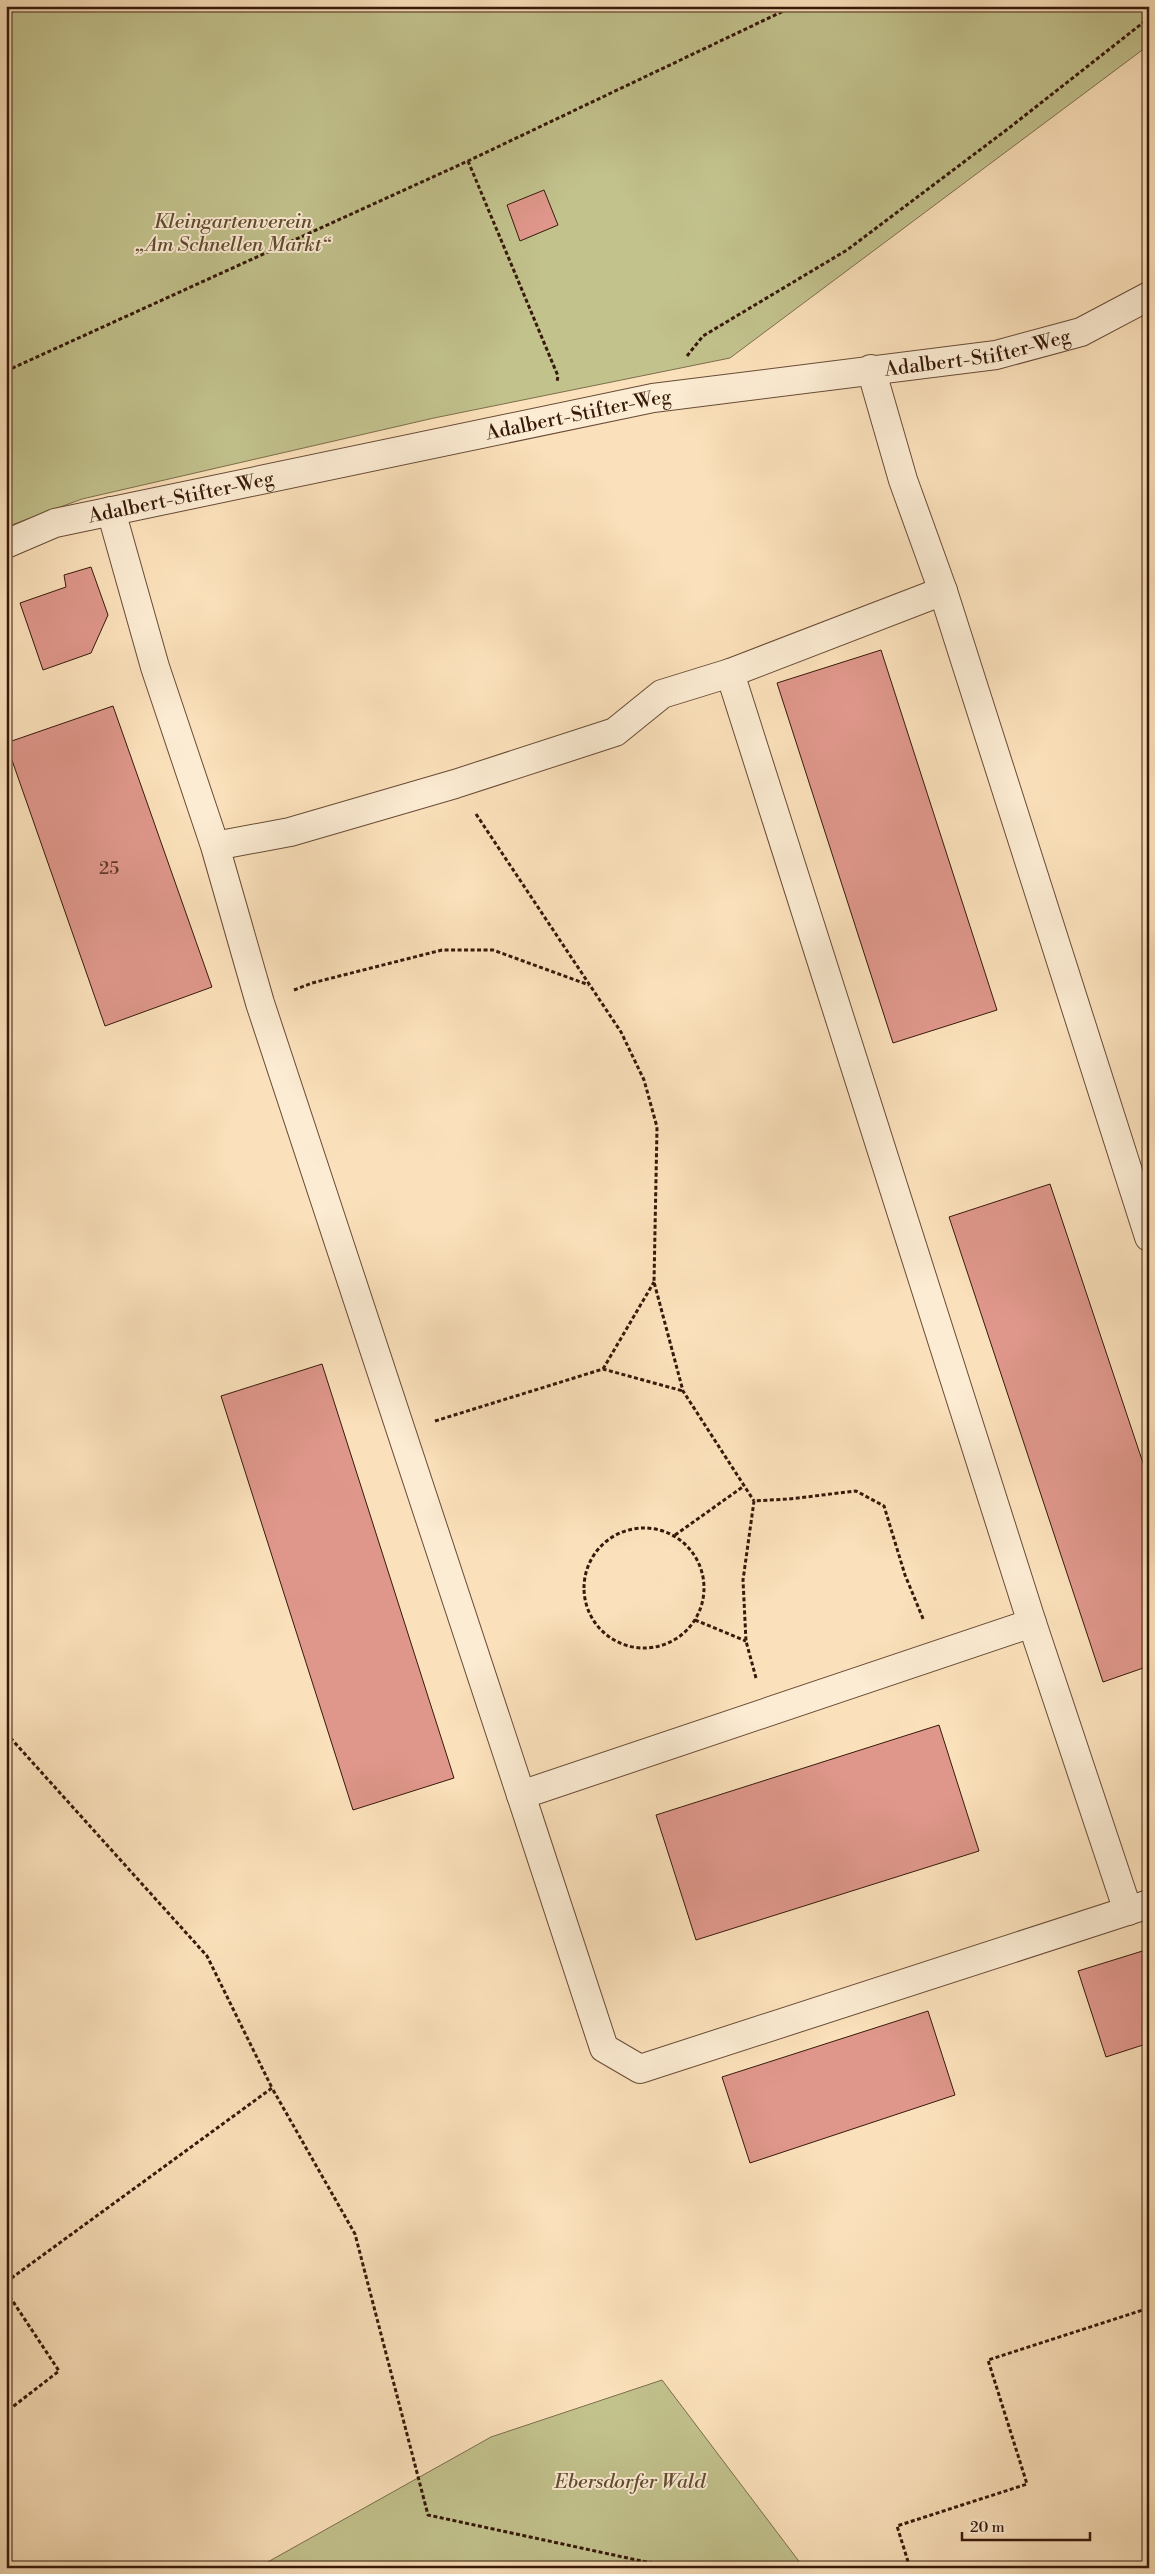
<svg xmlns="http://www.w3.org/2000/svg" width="1155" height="2574" font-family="'Libre Bodoni',serif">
<rect width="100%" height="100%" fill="#fbe1bb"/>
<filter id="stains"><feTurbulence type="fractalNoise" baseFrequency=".004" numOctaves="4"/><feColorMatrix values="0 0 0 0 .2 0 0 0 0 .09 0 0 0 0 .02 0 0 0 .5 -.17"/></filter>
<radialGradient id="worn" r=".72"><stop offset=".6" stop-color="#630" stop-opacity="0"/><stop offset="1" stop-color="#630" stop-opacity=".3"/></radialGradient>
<path fill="#c2c28d" stroke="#7c6e4c" d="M 6,6 L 1149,6 L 1149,45 L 730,358 L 434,418 L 82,499 L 6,527 Z
M 662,2380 L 804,2568 L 257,2568 L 491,2437 Z"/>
<path fill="#df978b" stroke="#37190a" d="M 544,190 L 558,225 L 520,241 L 507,205 Z
M 91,567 L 108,615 L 91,653 L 43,670 L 20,603 L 66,587 L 64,575 Z
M 881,650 L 997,1010 L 893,1043 L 777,683 Z
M 113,706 L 212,987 L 105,1026 L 6,743 Z
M 1050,1184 L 1149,1481 L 1149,1666 L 1103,1682 L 949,1217 Z
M 322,1364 L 454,1778 L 353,1810 L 221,1396 Z
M 939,1725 L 979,1851 L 696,1940 L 656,1815 Z
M 1149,1949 L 1149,2043 L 1106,2057 L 1078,1971 Z
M 928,2011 L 955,2095 L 750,2163 L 722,2077 Z"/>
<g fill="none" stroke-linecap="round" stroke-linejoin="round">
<g stroke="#684b36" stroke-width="30">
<g id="minor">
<path d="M 871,369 L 903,480 L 943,591 L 1149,1237"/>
<path d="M 111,511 L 155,667 L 215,846 L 260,1003 L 521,1795 L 1032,1623 L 730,673 L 662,694 L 615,732 L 455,784 L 290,832 L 215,846"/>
<path id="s1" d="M 6,544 L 55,523 L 653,398 L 996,355 L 1081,332 L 1149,296"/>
<path d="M 730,673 L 943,591"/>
<path d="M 1032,1623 L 1128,1911"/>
<path d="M 521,1795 L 604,2048 L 640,2069 L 1149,1904"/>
</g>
</g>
<path stroke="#37190a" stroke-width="3" stroke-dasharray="4 2.5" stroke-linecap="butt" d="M 468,161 L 558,376 L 557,382
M 687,356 L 703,336 L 847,250 L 1009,128 L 1149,18
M 6,371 L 468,161 L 794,6
M 476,814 L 621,1032 L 644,1080 L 657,1127 L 654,1282 L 683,1391 L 754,1501
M 294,990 L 312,983 L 442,950 L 493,950 L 589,985
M 603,1369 L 654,1282
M 435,1421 L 603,1369 L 683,1391
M584 1588a60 60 0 1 1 120 0a60 60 0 1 1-120 0Z
M 675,1535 L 744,1486
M 695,1620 L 746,1641
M 756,1678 L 746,1641 L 743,1580 L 754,1501 L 789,1499 L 856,1491 L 884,1506 L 905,1575 L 924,1621
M 6,1733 L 207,1956 L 272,2088
M 6,2282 L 272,2088 L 355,2234 L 428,2515 L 674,2568
M 6,2291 L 59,2371 L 6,2412
M 910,2568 L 897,2526 L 1027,2484 L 988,2360 L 1149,2308"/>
<use href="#minor" stroke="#fcecd3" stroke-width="28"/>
</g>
<g text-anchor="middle" stroke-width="4" stroke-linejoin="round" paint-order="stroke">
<g font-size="18" fill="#61382a">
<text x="109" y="874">25</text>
</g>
<g font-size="20" font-style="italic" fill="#614c31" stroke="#fcecd3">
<text x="233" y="228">Kleingartenverein<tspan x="233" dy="23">„Am Schnellen Markt“</tspan></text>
<text x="630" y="2488">Ebersdorfer Wald</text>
</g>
<g font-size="20" fill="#37190a" stroke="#fcecd3">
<text dy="7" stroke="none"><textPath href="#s1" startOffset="992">Adalbert-Stifter-Weg</textPath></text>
<text dy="7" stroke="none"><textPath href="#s1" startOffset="588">Adalbert-Stifter-Weg</textPath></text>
<text dy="7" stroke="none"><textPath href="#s1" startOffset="182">Adalbert-Stifter-Weg</textPath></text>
</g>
</g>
<rect width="1155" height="2574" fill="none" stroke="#fbe1bb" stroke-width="25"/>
<rect x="8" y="8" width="1140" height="2559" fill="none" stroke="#37190a" stroke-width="2.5"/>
<rect x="12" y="12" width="1130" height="2549" fill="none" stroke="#37190a"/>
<path d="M962 2532v8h128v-8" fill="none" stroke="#37190a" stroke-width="2.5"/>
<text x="970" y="2532" font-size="15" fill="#37190a" stroke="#fcecd3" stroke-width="4" paint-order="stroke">20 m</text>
<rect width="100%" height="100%" filter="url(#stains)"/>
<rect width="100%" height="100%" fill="url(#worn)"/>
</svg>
